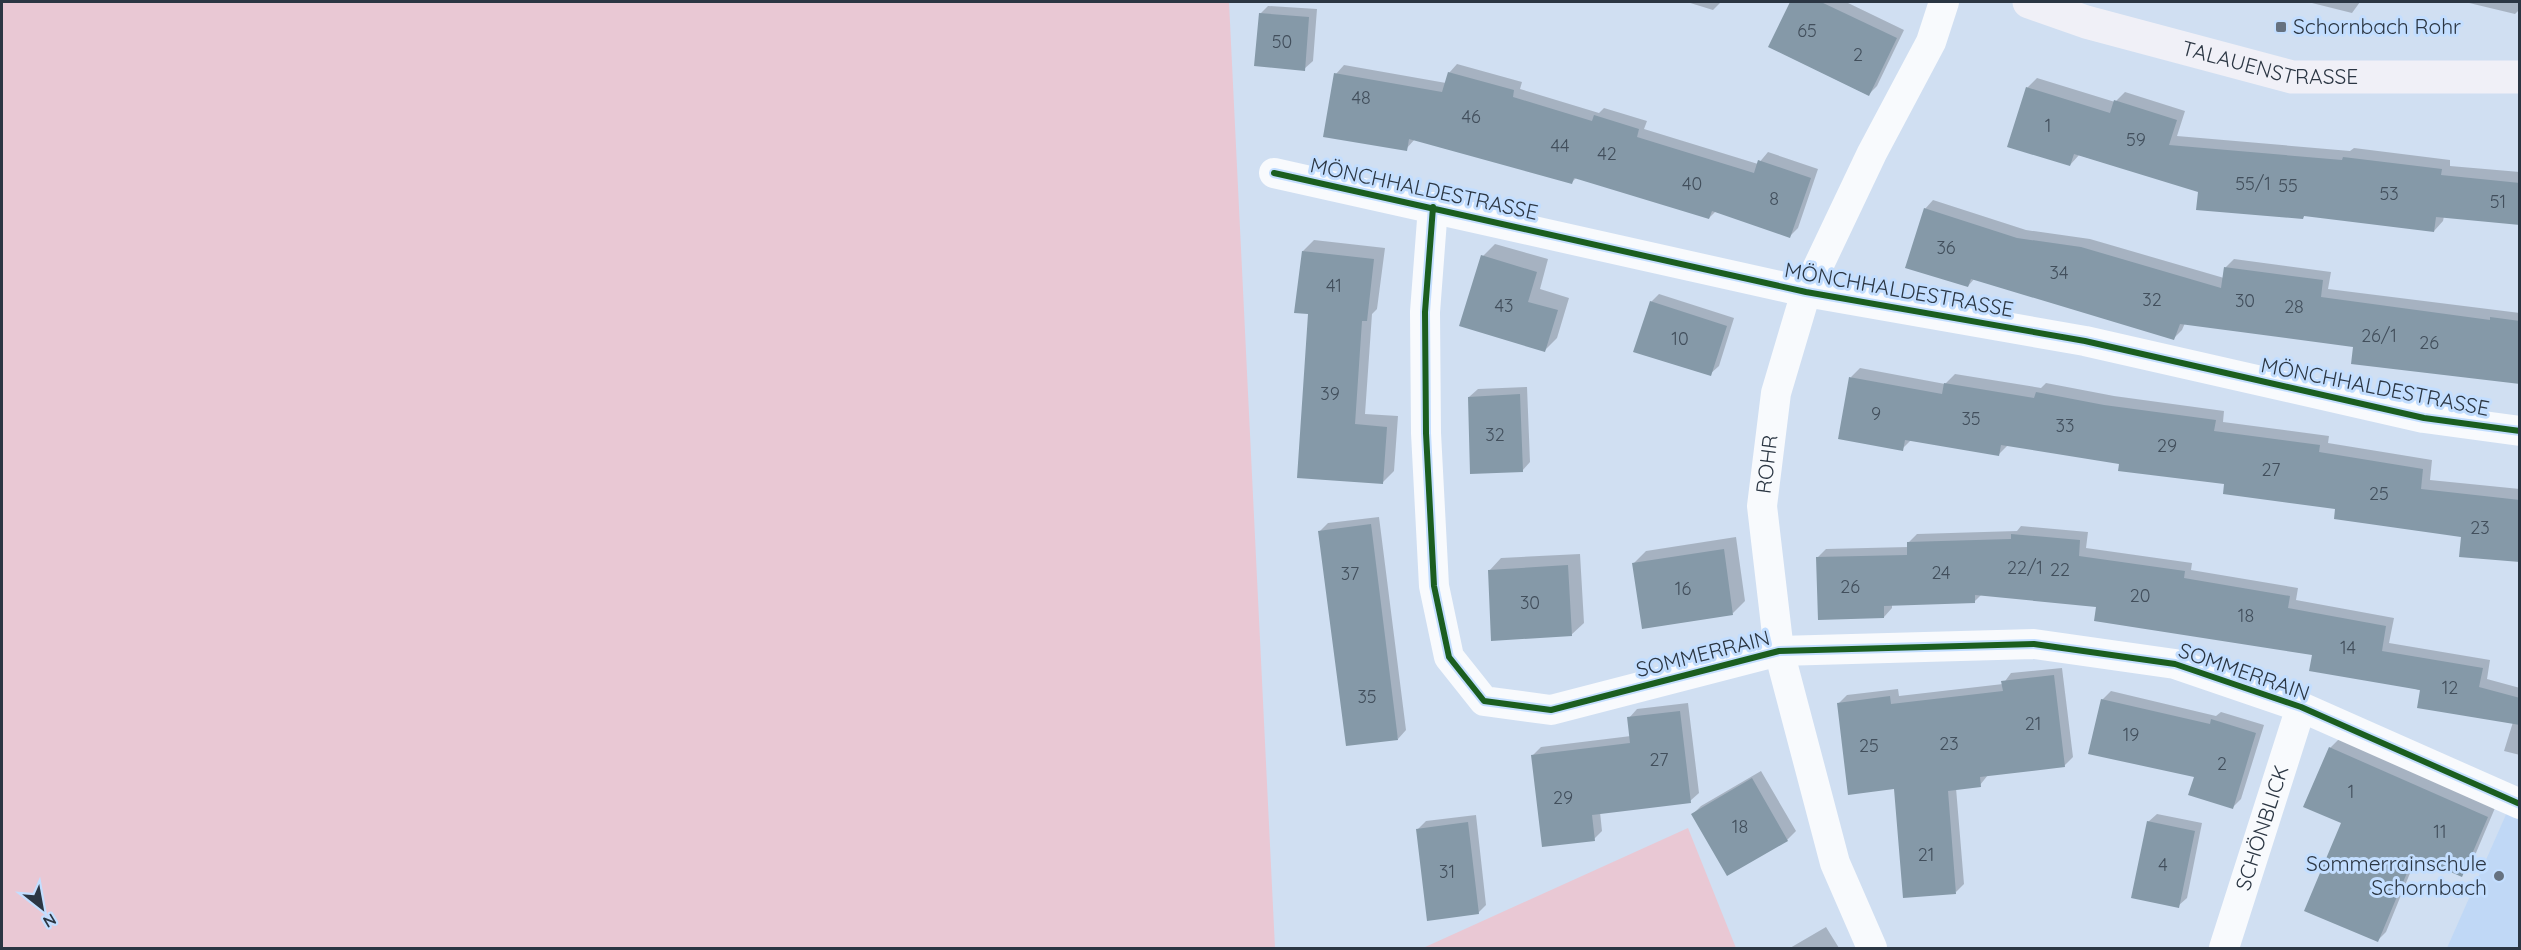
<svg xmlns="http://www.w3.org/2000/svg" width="2521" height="950" font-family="Quicksand,sans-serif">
<rect width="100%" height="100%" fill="#d0dff2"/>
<path fill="#c0d8f6" d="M 2512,801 L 2519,804 L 2519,948 L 2447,948 Z"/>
<path fill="#e9c8d4" d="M 2,2 L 1229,2 L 1275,948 L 2,948 Z
M 1688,828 L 1736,948 L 1423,948 Z"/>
<path fill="#0003" d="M 1687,2 L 1721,2 L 1713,10 Z
M 1792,2 L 1846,2 L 1904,30 L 1877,86 L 1868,95 L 1770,47 Z
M 2308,2 L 2360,2 L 2352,13 Z
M 2465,2 L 2520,2 L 2520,9 L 2515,14 Z
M 1268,6 L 1317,9 L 1313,61 L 1304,69 L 1260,14 Z
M 1457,64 L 1522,82 L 1520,89 L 1599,113 L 1604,108 L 1647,121 L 1644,129 L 1758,164 L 1768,152 L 1818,169 L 1798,228 L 1790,236 L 1716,211 L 1709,218 L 1577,177 L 1572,182 L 1415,139 L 1406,149 L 1336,74 L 1344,65 L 1446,83 L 1449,73 Z
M 2037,78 L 2115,102 L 2125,92 L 2185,111 L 2177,136 L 2350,151 L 2354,148 L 2450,160 L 2450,166 L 2520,172 L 2520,223 L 2444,216 L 2443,221 L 2434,231 L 2305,215 L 2303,217 L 2200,191 L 2079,155 L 2070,165 L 2027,88 Z
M 1933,200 L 2026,230 L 2090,239 L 2224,278 L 2226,267 L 2234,259 L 2331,272 L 2328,289 L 2520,313 L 2520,383 L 2355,345 L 2185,323 L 2182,330 L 2174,338 L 1975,278 L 1968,286 L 1925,209 Z
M 1314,240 L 1385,248 L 1377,309 L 1372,314 L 1365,414 L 1398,416 L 1394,471 L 1383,482 L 1299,477 L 1310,313 L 1303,251 Z
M 1495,244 L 1548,259 L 1540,289 L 1569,298 L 1557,338 L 1545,350 L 1483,256 Z
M 1659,294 L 1734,318 L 1719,366 L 1710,374 L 1651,302 Z
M 1860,368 L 1945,384 L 1955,374 L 2041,388 L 2046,383 L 2114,396 L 2224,411 L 2223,422 L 2329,436 L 2328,443 L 2432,460 L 2430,480 L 2520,489 L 2520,561 L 2462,536 L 2226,483 L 2121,463 L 2009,444 L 1999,454 L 1911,440 L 1902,449 L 1851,377 Z
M 1527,387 L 1530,462 L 1522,471 L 1469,397 L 1478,389 Z
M 1379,517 L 1406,730 L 1398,739 L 1320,531 L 1328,523 Z
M 2021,526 L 2088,532 L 2086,548 L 2192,563 L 2191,570 L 2298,588 L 2296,600 L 2394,618 L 2389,643 L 2490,660 L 2487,679 L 2520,688 L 2520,755 L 2504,751 L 2513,722 L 2313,654 L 2098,606 L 1982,594 L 1974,602 L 1892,604 L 1892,608 L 1884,617 L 1818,557 L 1826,549 L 1908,547 L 1908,543 L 1917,534 L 2017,531 Z
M 1736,537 L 1745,601 L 1733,613 L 1634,563 L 1646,551 Z
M 1580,554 L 1584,623 L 1571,635 L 1489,571 L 1501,558 Z
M 2062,668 L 2073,757 L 2064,766 L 1988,775 L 1980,785 L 1956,788 L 1964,884 L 1956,892 L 1896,788 L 1839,703 L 1847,695 L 1898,689 L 1899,696 L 2003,684 L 2011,673 Z
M 2111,691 L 2216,716 L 2221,712 L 2264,725 L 2241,799 L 2233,807 L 2102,700 Z
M 1688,703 L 1699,793 L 1690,801 L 1600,812 L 1602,831 L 1594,839 L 1532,756 L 1541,747 L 1631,736 L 1629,718 L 1637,709 Z
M 2339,739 L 2495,808 L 2470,867 L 2461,875 L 2417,856 L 2386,932 L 2378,940 L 2343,822 L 2330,748 Z
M 1761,771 L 1796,831 L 1787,840 L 1727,874 L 1693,814 L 1701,806 Z
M 2157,814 L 2202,823 L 2187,898 L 2178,906 L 2148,822 Z
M 1476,815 L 1486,905 L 1478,913 L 1417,830 L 1426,821 Z
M 1826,927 L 1839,948 L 1790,948 Z"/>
<path fill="#8599a8" d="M 1790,2 L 1821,2 L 1897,38 L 1869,96 L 1768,47 Z
M 1259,13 L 1309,17 L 1305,71 L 1254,66 Z
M 1448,72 L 1514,90 L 1513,97 L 1592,121 L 1594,115 L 1639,129 L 1637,137 L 1754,173 L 1758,160 L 1811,178 L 1790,238 L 1712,211 L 1709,219 L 1574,178 L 1572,184 L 1409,139 L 1407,151 L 1323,137 L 1334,73 L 1442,92 Z
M 2026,87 L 2110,113 L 2114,100 L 2177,120 L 2169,145 L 2342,160 L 2343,157 L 2442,169 L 2441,175 L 2520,183 L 2520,225 L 2436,217 L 2434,232 L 2304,216 L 2303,219 L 2196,210 L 2198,192 L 2074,154 L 2070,166 L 2007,147 Z
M 1924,208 L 2017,238 L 2081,247 L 2221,288 L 2224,267 L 2323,280 L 2321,297 L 2490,320 L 2490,317 L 2520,321 L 2520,384 L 2351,364 L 2353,347 L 2180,324 L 2174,340 L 1971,279 L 1968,287 L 1905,268 Z
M 1302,251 L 1374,259 L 1367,321 L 1362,321 L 1355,424 L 1387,427 L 1383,484 L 1297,478 L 1308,314 L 1294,313 Z
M 1481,255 L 1537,272 L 1528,302 L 1558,310 L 1545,352 L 1459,326 Z
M 1650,301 L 1727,326 L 1711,376 L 1633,352 Z
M 1849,377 L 1942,394 L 1944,383 L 2034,398 L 2036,392 L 2104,405 L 2216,420 L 2214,431 L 2320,445 L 2319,452 L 2423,469 L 2421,489 L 2520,500 L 2520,562 L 2459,557 L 2461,537 L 2334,519 L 2335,509 L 2223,494 L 2224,484 L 2118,471 L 2119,464 L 2001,445 L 1999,456 L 1905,440 L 1903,451 L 1838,439 Z
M 1520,394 L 1523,472 L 1470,474 L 1468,397 Z
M 1371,524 L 1398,740 L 1346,746 L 1318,531 Z
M 2011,534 L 2080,540 L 2079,556 L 2185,571 L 2184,578 L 2290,596 L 2288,608 L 2386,626 L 2382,651 L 2483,668 L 2479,687 L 2520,698 L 2520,725 L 2417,708 L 2420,690 L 2309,671 L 2312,655 L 2094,621 L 2096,607 L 1975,595 L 1975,603 L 1884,606 L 1884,618 L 1818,620 L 1816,557 L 1907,555 L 1907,542 L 2011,539 Z
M 1724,549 L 1733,615 L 1642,629 L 1632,563 Z
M 1568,565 L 1572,636 L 1491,641 L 1488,570 Z
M 2054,675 L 2065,767 L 1980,777 L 1981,787 L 1948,791 L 1956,894 L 1903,898 L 1894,789 L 1848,795 L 1837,703 L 1890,696 L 1891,704 L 2003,691 L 2001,681 Z
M 2101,699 L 2210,724 L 2211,719 L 2256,733 L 2233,809 L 2188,795 L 2194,777 L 2088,754 Z
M 1680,711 L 1691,803 L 1592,815 L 1595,841 L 1542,847 L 1531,755 L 1630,743 L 1627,717 Z
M 2329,747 L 2488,817 L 2462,877 L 2414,856 L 2378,942 L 2304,911 L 2341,823 L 2303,807 Z
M 1752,778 L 1788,841 L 1727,876 L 1691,814 Z
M 2147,821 L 2195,831 L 2179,908 L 2131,898 Z
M 1468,822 L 1479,914 L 1427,921 L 1416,829 Z"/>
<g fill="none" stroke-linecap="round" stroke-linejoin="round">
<g stroke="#f8fafd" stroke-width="30">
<path d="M 1274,173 L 1806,292 L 2085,341 L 2424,418 L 2520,431"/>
<path d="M 1433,207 L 1425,312 L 1426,433 L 1434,586 L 1449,657 L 1484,701 L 1551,710 L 1779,651 L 2034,644 L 2175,664 L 2301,707 L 2520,804"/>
<path id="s1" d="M 1872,948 L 1835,863 L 1779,651 L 1762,506 L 1776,393 L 1806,292 L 1872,153 L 1931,42 L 1944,2"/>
<path id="s2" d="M 2224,948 L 2301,707"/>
</g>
<path stroke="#f0f0f7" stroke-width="33" id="s3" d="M 2029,2 L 2086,22 L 2292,77 L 2520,77"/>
<g stroke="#c3deff" stroke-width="10">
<path id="cycleway" d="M 1274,173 L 1806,292 L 2085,341 L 2424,418 L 2520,431
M 1433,207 L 1425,312 L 1426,433 L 1434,586 L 1449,657 L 1484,701 L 1551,710 L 1779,651 L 2034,644 L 2175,664 L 2301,707 L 2520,804"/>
</g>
<use href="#cycleway" stroke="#1b5e20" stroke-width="6"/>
</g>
<g fill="#657180" stroke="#c3deff" stroke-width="2">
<rect x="2275" y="21" width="12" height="12" rx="3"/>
<circle cx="2499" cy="876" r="6"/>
</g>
<g text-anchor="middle" stroke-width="6" stroke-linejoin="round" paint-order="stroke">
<g font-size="18" fill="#424f5c">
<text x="1807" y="37">65</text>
<text x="1282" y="48">50</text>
<text x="1858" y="61">2</text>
<text x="1361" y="104">48</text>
<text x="1471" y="123">46</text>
<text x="2048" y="132">1</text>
<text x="2136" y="146">59</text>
<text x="1560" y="152">44</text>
<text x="1607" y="160">42</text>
<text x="1692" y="190">40</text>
<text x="2253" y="190">55/1</text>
<text x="2288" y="192">55</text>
<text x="2389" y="200">53</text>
<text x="1774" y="205">8</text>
<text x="2498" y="208">51</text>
<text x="1946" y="254">36</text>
<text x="2059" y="279">34</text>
<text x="1334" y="292">41</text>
<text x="2152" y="306">32</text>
<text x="2245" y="307">30</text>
<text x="1504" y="312">43</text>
<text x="2294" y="313">28</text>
<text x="2379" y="342">26/1</text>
<text x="1680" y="345">10</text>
<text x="2429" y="349">26</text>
<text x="1330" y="400">39</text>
<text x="1876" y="420">9</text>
<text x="1971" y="425">35</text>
<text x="2065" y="432">33</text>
<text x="1495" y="441">32</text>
<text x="2167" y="452">29</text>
<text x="2271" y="476">27</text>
<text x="2379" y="500">25</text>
<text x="2480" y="534">23</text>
<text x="2025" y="574">22/1</text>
<text x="2060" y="576">22</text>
<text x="1941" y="579">24</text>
<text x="1350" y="580">37</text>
<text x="1850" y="593">26</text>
<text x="1683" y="595">16</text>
<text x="2140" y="602">20</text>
<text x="1530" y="609">30</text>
<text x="2246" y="622">18</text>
<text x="2348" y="654">14</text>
<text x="2450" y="694">12</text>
<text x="1367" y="703">35</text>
<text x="2033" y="730">21</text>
<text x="2131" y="741">19</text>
<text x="1949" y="750">23</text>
<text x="1869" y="752">25</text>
<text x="1659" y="766">27</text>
<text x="2222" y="770">2</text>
<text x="2351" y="798">1</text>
<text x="1563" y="804">29</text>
<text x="1740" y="833">18</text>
<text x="2440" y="838">11</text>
<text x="1926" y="861">21</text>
<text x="2163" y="871">4</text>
<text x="1447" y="878">31</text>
</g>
<g font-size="21" fill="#2b3643" stroke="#c3deff" text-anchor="start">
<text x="2293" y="34">Schornbach Rohr</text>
<text x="2487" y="871" text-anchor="end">Sommerrainschule<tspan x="2487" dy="24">Schornbach</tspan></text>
</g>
<g font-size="21" fill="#2b3643" stroke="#c3deff">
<text dy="7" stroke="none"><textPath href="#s3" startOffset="250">TALAUENSTRASSE</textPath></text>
<text transform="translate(1424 189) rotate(12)" y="7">MÖNCHHALDESTRASSE</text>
<text transform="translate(1899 290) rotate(10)" y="7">MÖNCHHALDESTRASSE</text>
<text transform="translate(2375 387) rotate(11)" y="7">MÖNCHHALDESTRASSE</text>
<text dy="7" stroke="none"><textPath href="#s1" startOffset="500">ROHR</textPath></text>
<text transform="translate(1703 654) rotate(-14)" y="7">SOMMERRAIN</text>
<text transform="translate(2244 672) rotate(19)" y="7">SOMMERRAIN</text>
<text dy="7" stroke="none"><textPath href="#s2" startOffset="126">SCHÖNBLICK</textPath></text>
</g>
</g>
<rect width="2521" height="950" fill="none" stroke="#2b3643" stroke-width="6"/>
<g transform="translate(42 908) rotate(149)" stroke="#c3deff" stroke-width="4.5" paint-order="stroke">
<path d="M0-4.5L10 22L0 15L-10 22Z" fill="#2b3643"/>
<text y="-9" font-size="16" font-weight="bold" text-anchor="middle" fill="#2b3643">N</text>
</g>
</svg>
